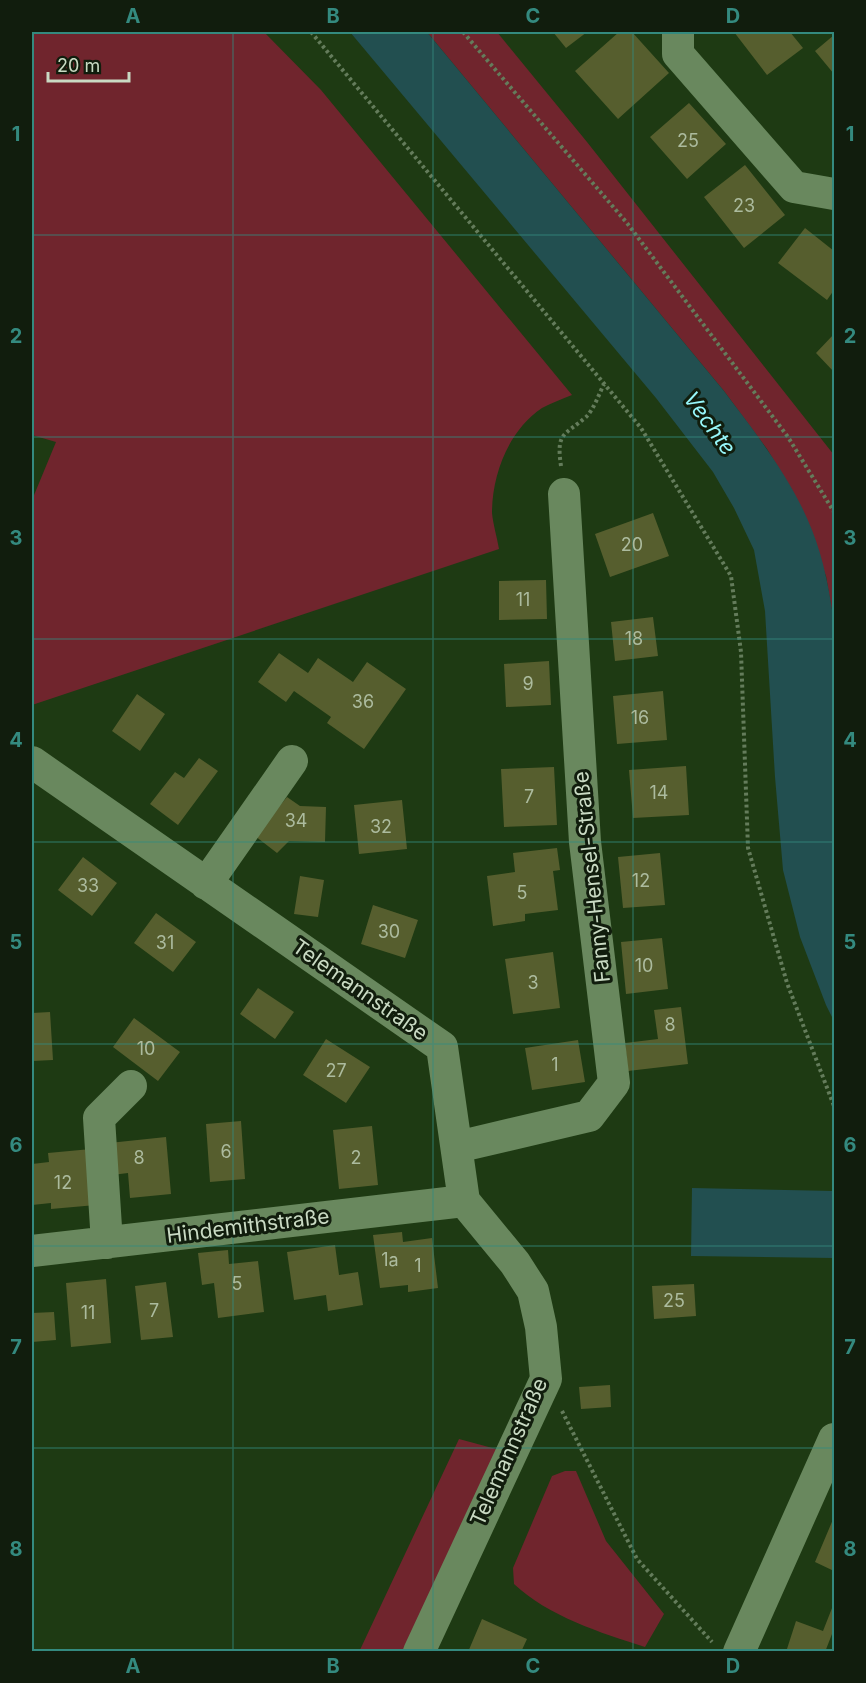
<svg xmlns="http://www.w3.org/2000/svg" width="866" height="1683" font-family="Inter,sans-serif">
<rect width="100%" height="100%" fill="#1e3a13"/>
<path fill="#70252d" d="M 32,32 L 264,32 L 321,90 L 572,395 C 562,399 551,403 542,408 C 509,430 492,474 492,513 C 493,524 497,537 499,549 L 32,705 L 32,500 L 56,442 L 32,435 Z
M 427,32 L 497,32 L 587,142 L 834,455 L 834,624 L 826,576 L 792,490 L 767,449 L 724,391 Z
M 459,1439 L 511,1453 L 419,1651 L 359,1652 Z
M 565,1471 L 576,1471 L 606,1541 L 664,1614 L 645,1647 C 601,1633 548,1616 514,1584 L 513,1568 L 552,1476 Z"/>
<path fill="#224f50" d="M 350,32 L 427,32 L 724,391 C 757,435 792,479 812,530 C 824,560 830,593 834,624 L 834,1021 L 826,1005 L 800,937 L 783,870 L 775,777 L 765,611 L 754,550 L 734,508 L 713,472 L 656,398 Z
M 692,1188 L 834,1191 L 834,1258 L 691,1256 Z"/>
<path fill="#565e2e" d="M 553,32 L 587,32 L 566,48 Z
M 619,32 L 632,32 L 669,73 L 618,119 L 575,71 Z
M 734,32 L 790,32 L 803,48 L 767,75 Z
M 834,35 L 834,74 L 815,51 Z
M 689,103 L 726,144 L 687,179 L 650,137 Z
M 745,165 L 785,215 L 744,248 L 704,197 Z
M 805,228 L 834,251 L 834,290 L 827,300 L 778,263 Z
M 834,334 L 834,372 L 816,353 Z
M 653,513 L 669,556 L 610,577 L 595,534 Z
M 546,580 L 547,619 L 499,620 L 499,581 Z
M 653,617 L 658,656 L 615,661 L 611,622 Z
M 279,653 L 308,673 L 318,658 L 353,682 L 367,662 L 406,689 L 364,749 L 327,723 L 331,717 L 294,691 L 286,702 L 258,682 Z
M 549,661 L 551,705 L 506,707 L 504,664 Z
M 663,691 L 667,740 L 617,744 L 613,696 Z
M 137,694 L 165,714 L 140,751 L 112,731 Z
M 199,758 L 218,771 L 178,825 L 150,804 L 175,772 L 184,778 Z
M 686,766 L 689,815 L 633,818 L 629,770 Z
M 554,767 L 557,825 L 504,827 L 501,769 Z
M 287,797 L 300,806 L 326,807 L 325,842 L 289,841 L 277,853 L 255,836 Z
M 402,800 L 407,849 L 359,854 L 354,805 Z
M 557,848 L 560,870 L 553,871 L 558,910 L 525,914 L 525,921 L 493,926 L 487,876 L 515,872 L 513,853 Z
M 660,853 L 665,905 L 623,908 L 618,857 Z
M 83,857 L 117,883 L 92,916 L 58,890 Z
M 300,876 L 324,880 L 318,917 L 294,914 Z
M 373,905 L 418,920 L 405,958 L 361,944 Z
M 156,913 L 196,942 L 173,972 L 134,943 Z
M 662,938 L 668,989 L 626,994 L 621,942 Z
M 553,952 L 560,1008 L 513,1014 L 505,959 Z
M 258,988 L 294,1012 L 275,1039 L 240,1014 Z
M 681,1007 L 688,1064 L 628,1071 L 625,1043 L 658,1039 L 654,1010 Z
M 50,1012 L 53,1060 L 32,1061 L 32,1013 Z
M 134,1018 L 180,1052 L 158,1081 L 113,1047 Z
M 326,1039 L 370,1067 L 346,1103 L 303,1075 Z
M 578,1040 L 585,1082 L 532,1090 L 525,1048 Z
M 241,1121 L 245,1179 L 210,1182 L 206,1124 Z
M 372,1126 L 378,1185 L 339,1189 L 333,1130 Z
M 166,1137 L 171,1194 L 130,1198 L 128,1173 L 112,1175 L 109,1143 Z
M 91,1149 L 96,1205 L 51,1209 L 51,1203 L 32,1205 L 32,1164 L 49,1162 L 48,1153 Z
M 402,1232 L 403,1242 L 432,1238 L 438,1288 L 408,1292 L 408,1285 L 380,1288 L 373,1235 Z
M 335,1245 L 339,1275 L 358,1272 L 363,1305 L 328,1311 L 326,1295 L 294,1300 L 287,1252 Z
M 228,1250 L 229,1264 L 258,1261 L 264,1312 L 218,1318 L 214,1283 L 202,1285 L 198,1253 Z
M 106,1279 L 111,1343 L 71,1347 L 66,1283 Z
M 166,1282 L 173,1337 L 141,1340 L 135,1286 Z
M 694,1284 L 696,1316 L 654,1319 L 652,1286 Z
M 54,1312 L 56,1340 L 32,1342 L 32,1313 Z
M 610,1385 L 611,1407 L 581,1409 L 579,1387 Z
M 834,1517 L 834,1571 L 815,1562 Z
M 834,1603 L 834,1636 L 832,1634 L 825,1652 L 786,1652 L 796,1621 L 823,1631 Z
M 482,1619 L 527,1639 L 521,1652 L 468,1652 Z"/>
<g fill="none" stroke-linecap="round" stroke-linejoin="round">
<path stroke="#647c5b" stroke-width="4" stroke-dasharray="3 3" stroke-linecap="butt" d="M 311,32 L 641,428 L 731,576 L 741,652 L 748,848 L 787,983 L 834,1106
M 463,32 L 627,223 L 788,437 L 834,512
M 561,466 C 556,432 564,436 586,417 C 594,409 599,394 604,384
M 562,1411 L 637,1559 L 712,1642"/>
<path stroke="#69885e" stroke-width="32" d="M 678,32 L 678,54 L 794,187 L 834,194
M 32,762 L 442,1047 L 464,1201 L 515,1263 L 533,1291 L 541,1327 L 546,1379 L 419,1652
M 206,884 L 292,761
M 457,1147 L 589,1116 L 614,1083 L 585,842 L 564,494
M 107,1243 L 99,1118 L 131,1086
M 32,1251 L 464,1201
M 739,1652 L 834,1439"/>
</g>
<path fill="none" stroke="#348a7f" stroke-width="1.5" stroke-opacity="0.55" d="M 233,32 L 233,1652M 433,32 L 433,1652M 633,32 L 633,1652M 32,235 L 834,235M 32,437 L 834,437M 32,639 L 834,639M 32,842 L 834,842M 32,1044 L 834,1044M 32,1246 L 834,1246M 32,1448 L 834,1448"/>
<g text-anchor="middle" stroke-width="6" stroke-linejoin="round" paint-order="stroke">
<g font-size="18" fill="#acbb9e">
<text x="688" y="147">25</text>
<text x="744" y="212">23</text>
<text x="632" y="551">20</text>
<text x="523" y="606">11</text>
<text x="634" y="645">18</text>
<text x="528" y="690">9</text>
<text x="363" y="708">36</text>
<text x="640" y="724">16</text>
<text x="659" y="799">14</text>
<text x="529" y="803">7</text>
<text x="296" y="827">34</text>
<text x="381" y="833">32</text>
<text x="641" y="887">12</text>
<text x="88" y="892">33</text>
<text x="522" y="899">5</text>
<text x="389" y="938">30</text>
<text x="165" y="949">31</text>
<text x="644" y="972">10</text>
<text x="533" y="989">3</text>
<text x="670" y="1031">8</text>
<text x="146" y="1055">10</text>
<text x="555" y="1071">1</text>
<text x="336" y="1077">27</text>
<text x="226" y="1158">6</text>
<text x="139" y="1164">8</text>
<text x="356" y="1164">2</text>
<text x="63" y="1189">12</text>
<text x="390" y="1266">1a</text>
<text x="418" y="1272">1</text>
<text x="237" y="1290">5</text>
<text x="674" y="1307">25</text>
<text x="154" y="1317">7</text>
<text x="88" y="1319">11</text>
</g>
<g font-size="21" fill="#c9dac3" stroke="#111d0d">
<text transform="translate(592 877) rotate(-96)" y="7">Fanny-Hensel-Straße</text>
<text transform="translate(360 990) rotate(35)" y="7">Telemannstraße</text>
<text transform="translate(248 1226) rotate(-7)" y="7">Hindemithstraße</text>
<text transform="translate(509 1452) rotate(-66)" y="7">Telemannstraße</text>
</g>
<g font-size="22" font-style="italic" fill="#97f7fa" stroke="#111d0d">
<text transform="translate(710 423) rotate(54)" y="8">Vechte</text>
</g>
</g>
<rect width="866" height="1683" fill="none" stroke="#111d0d" stroke-width="66"/>
<path d="M48 72v9h81v-9" fill="none" stroke="#c9dac3" stroke-width="3"/>
<text x="57" y="72" font-size="18" fill="#c9dac3" stroke="#111d0d" stroke-width="4.5" paint-order="stroke">20 m</text>
<rect x="33" y="33" width="800" height="1617" fill="none" stroke="#348a7f" stroke-width="2"/>
<g font-size="20" text-anchor="middle" font-weight="bold" fill="#348a7f">
<text x="133" y="23">A</text>
<text x="333" y="23">B</text>
<text x="533" y="23">C</text>
<text x="733" y="23">D</text>
<text x="16" y="141">1</text>
<text x="850" y="141">1</text>
<text x="16" y="343">2</text>
<text x="850" y="343">2</text>
<text x="16" y="545">3</text>
<text x="850" y="545">3</text>
<text x="16" y="747">4</text>
<text x="850" y="747">4</text>
<text x="16" y="949">5</text>
<text x="850" y="949">5</text>
<text x="16" y="1152">6</text>
<text x="850" y="1152">6</text>
<text x="16" y="1354">7</text>
<text x="850" y="1354">7</text>
<text x="16" y="1556">8</text>
<text x="850" y="1556">8</text>
<text x="133" y="1673">A</text>
<text x="333" y="1673">B</text>
<text x="533" y="1673">C</text>
<text x="733" y="1673">D</text>
</g>
</svg>
